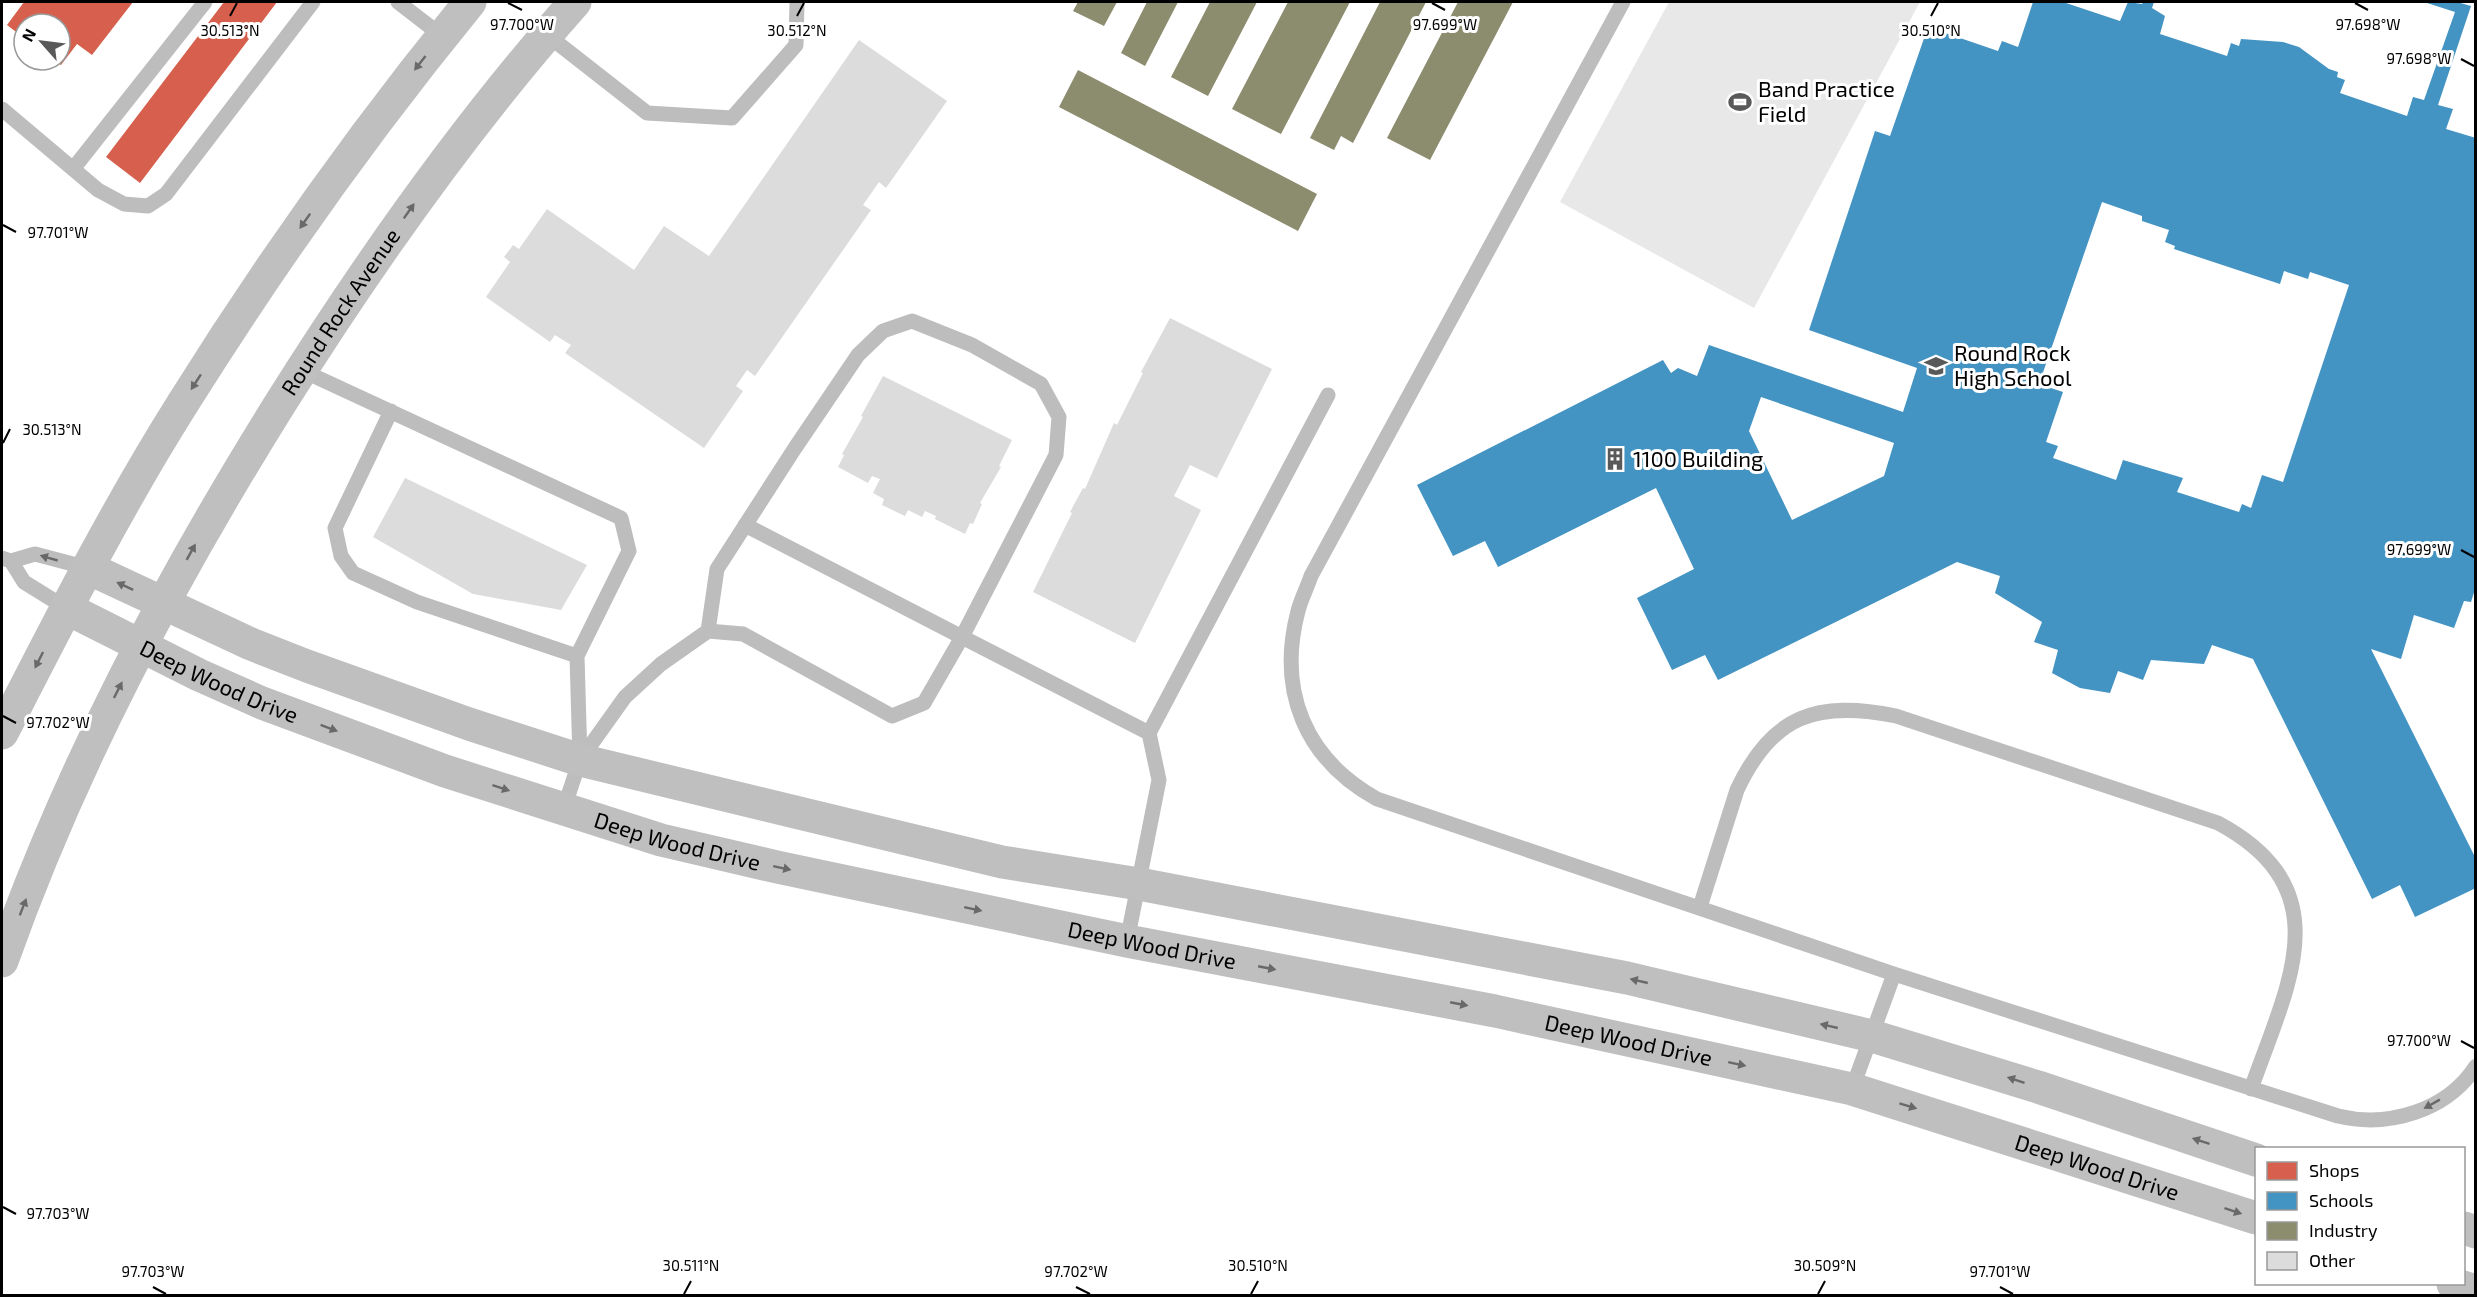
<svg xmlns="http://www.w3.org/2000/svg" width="2477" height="1297" font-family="'Exo 2',sans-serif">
<rect width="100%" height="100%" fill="#fff"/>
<path fill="#e8e8e8" d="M 1669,2 L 1920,2 L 1754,308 L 1560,202 Z"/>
<path fill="#d6604d" d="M 24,2 L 133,2 L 92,55 L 77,44 L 61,65 L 53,60 L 60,60 L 60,24 L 24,24 L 24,38 L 7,25 Z
M 224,2 L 277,2 L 140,183 L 106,157 Z"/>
<path fill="#4393c3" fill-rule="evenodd" d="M 2033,2 L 2063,2 L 2120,21 L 2128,2 L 2142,4 L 2143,2 L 2154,2 L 2152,8 L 2165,16 L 2160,34 L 2227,56 L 2231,43 L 2239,46 L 2241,39 L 2283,42 L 2299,47 L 2329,69 L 2338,72 L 2337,77 L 2345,80 L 2340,93 L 2407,116 L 2413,97 L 2424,100 L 2455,12 L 2424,2 L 2457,2 L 2471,6 L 2438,105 L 2453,109 L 2446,129 L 2476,138 L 2476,586 L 2471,602 L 2464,601 L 2454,628 L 2414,615 L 2401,659 L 2371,649 L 2476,859 L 2476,888 L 2415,917 L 2400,885 L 2372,899 L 2253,659 L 2212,645 L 2204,664 L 2151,660 L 2143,680 L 2118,671 L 2110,693 L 2080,688 L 2052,673 L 2058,650 L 2034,642 L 2042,622 L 1995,593 L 2000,576 L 1957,562 L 1718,680 L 1705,655 L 1672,670 L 1637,598 L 1694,569 L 1656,488 L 1498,567 L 1485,541 L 1453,556 L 1417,485 L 1663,360 L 1671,373 L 1678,368 L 1697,376 L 1709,345 L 1903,412 L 1917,368 L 1809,330 L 1875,131 L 1890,136 L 1928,27 L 1998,51 L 2002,41 L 2018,47 ZM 2102,202 L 2142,216 L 2142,221 L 2169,230 L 2165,242 L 2175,246 L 2174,249 L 2280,284 L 2284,271 L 2308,279 L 2310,272 L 2349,285 L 2283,482 L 2262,475 L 2251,508 L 2242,504 L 2239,512 L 2177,492 L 2183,478 L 2123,460 L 2116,480 L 2053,458 L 2058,446 L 2046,442 L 2063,392 L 2039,384 ZM 1761,397 L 1894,443 L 1884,476 L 1792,520 L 1749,431 Z"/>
<path fill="#8c8c6e" d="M 1078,2 L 1117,2 L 1104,26 L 1073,11 Z
M 1147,2 L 1178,2 L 1145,66 L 1121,53 Z
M 1210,2 L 1257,2 L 1208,96 L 1171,77 Z
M 1288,2 L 1350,2 L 1281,134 L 1232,109 Z
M 1380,2 L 1426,2 L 1353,143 L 1341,136 L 1334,150 L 1310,138 Z
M 1458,2 L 1513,2 L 1430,160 L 1387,138 Z
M 1078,70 L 1317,194 L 1298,231 L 1059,107 Z"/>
<path fill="#dcdcdc" d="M 859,40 L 947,101 L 886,188 L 879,182 L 863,205 L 871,210 L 755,376 L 747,370 L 736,386 L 743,391 L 704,448 L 565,353 L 571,345 L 555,335 L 550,342 L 486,297 L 510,262 L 504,257 L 513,245 L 519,249 L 547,209 L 634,270 L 664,226 L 709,256 Z
M 1170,318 L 1272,369 L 1217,478 L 1190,465 L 1174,496 L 1201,510 L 1135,643 L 1033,592 L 1072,513 L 1070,512 L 1083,488 L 1085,489 L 1114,423 L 1117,425 L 1143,373 L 1141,372 Z
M 883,376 L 1012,440 L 999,466 L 1001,467 L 980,503 L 982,504 L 973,524 L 970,523 L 965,534 L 935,519 L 936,516 L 925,511 L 922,517 L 908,510 L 905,516 L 882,505 L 884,499 L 873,493 L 880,479 L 872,476 L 868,483 L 838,467 L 844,455 L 842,454 L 863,417 L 861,416 Z
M 405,478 L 587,565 L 561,610 L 473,594 L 373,537 Z"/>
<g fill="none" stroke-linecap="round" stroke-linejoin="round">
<path stroke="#bdbdbd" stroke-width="15" d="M 398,2 L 442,36
M 1623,2 L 1311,576 C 1307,588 1301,599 1298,611 C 1277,691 1305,759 1377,799 L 1894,974 L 2338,1116 C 2388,1128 2447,1111 2476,1066
M 546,34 L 647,113 L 732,118 L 796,45 L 797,2
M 2,109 L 98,190 L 124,204 L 148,206 L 166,194 L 313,2
M 73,169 L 205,2
M 301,370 L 621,518 L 629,551 L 577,656 L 580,760
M 391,411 L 335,528 L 341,556 L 353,573 L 417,602 L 577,656
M 2,558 L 11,561 L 35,554 L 88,568
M 11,561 L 24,582 L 66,608
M 708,631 L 717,569 L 795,448 L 858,355 L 883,331 L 912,321 L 972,345 L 1041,384 L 1059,417 L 1056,455 L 962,637 L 745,525
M 1149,733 L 1328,395
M 564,808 L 580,760 L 625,697 L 661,664 L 708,631 L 743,634 L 892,716 L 924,703 L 962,637 L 1149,733 L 1159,780 L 1127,941
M 1700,907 L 1737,790 C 1772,715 1817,700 1896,716 L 2218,823 C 2343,890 2287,986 2251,1089
M 1852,1089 L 1894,974"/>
<g stroke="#bfbfbf" stroke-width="33">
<path d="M 88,568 L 251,644 L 307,666 L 469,724 L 580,760 L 1002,862 L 1139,884 L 1627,978 L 1872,1036 L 2038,1087 L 2256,1160"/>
<path id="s1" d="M 66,608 L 199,675 L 262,703 L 445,771 L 661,840 L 777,867 L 1127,941 L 1495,1011 L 1852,1089 L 2256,1218"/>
<path d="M 2,733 C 59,622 116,509 183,403 C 270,264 366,129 470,2"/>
<path id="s2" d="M 2,961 C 71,766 169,582 278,407 C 367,265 464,127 575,2"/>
<path d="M 2464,1228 L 2476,1232"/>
<path d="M 2453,1284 L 2476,1291"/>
</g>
</g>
<defs><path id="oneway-solid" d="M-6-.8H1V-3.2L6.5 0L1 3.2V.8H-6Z" transform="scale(1.5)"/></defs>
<g fill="#696969">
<use href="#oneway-solid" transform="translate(420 63) rotate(128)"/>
<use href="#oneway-solid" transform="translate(409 211) rotate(-55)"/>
<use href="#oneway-solid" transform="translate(305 221) rotate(125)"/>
<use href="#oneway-solid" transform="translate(196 382) rotate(123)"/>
<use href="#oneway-solid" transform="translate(191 552) rotate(-61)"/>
<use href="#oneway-solid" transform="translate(125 586) rotate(-155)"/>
<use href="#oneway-solid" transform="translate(39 660) rotate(117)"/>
<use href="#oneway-solid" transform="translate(118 690) rotate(-63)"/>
<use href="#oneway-solid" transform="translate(329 728) rotate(21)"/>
<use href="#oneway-solid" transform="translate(501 788) rotate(18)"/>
<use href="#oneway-solid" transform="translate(782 868) rotate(12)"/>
<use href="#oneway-solid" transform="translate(23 907) rotate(-69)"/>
<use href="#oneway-solid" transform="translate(973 909) rotate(12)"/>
<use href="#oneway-solid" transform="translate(1267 968) rotate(11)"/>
<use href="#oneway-solid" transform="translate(1639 981) rotate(-167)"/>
<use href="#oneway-solid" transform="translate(1459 1004) rotate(11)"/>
<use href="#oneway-solid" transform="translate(1829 1026) rotate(-167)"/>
<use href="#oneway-solid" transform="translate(1737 1064) rotate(12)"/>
<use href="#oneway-solid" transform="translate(2016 1080) rotate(-162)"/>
<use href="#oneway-solid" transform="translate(1908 1106) rotate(17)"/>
<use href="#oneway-solid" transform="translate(2201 1141) rotate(-162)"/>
<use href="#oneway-solid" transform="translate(2233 1211) rotate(18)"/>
</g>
<g fill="#686868">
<use href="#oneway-solid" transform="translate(49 558) rotate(-164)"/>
<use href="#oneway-solid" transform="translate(2432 1104) rotate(151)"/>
</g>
<path fill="none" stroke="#000" stroke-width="2" d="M 508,3 L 522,10M 1432,3 L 1445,10M 2355,3 L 2368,10M 230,16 L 237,3M 797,16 L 804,3M 1931,16 L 1938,3M 2461,59 L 2474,66M 3,225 L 16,232M 3,443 L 10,429M 2461,550 L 2474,557M 3,716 L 16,723M 2461,1041 L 2474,1048M 3,1207 L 16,1214M 153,1287 L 166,1294M 1076,1287 L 1090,1294M 2000,1287 L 2013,1294M 684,1294 L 691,1281M 1251,1294 L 1258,1281M 1818,1294 L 1825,1281"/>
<defs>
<g id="stadium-bare" transform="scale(1.8)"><path d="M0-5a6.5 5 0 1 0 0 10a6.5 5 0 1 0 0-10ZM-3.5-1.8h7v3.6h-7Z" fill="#595959" stroke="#fff" stroke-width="2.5" paint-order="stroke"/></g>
<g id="school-bare" transform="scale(1.8)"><path d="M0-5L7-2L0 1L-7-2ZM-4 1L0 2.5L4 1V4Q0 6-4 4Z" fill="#595959" stroke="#fff" stroke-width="2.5" paint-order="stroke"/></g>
<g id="building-bare" transform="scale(1.8)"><path d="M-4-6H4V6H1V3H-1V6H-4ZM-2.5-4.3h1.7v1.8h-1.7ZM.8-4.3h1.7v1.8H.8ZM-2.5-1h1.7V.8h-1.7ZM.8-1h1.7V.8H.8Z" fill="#595959" stroke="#fff" stroke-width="2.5" paint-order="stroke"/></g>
</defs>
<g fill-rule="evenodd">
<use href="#stadium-bare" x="1740" y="102"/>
<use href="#school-bare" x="1936" y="366"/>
<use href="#building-bare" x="1615" y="459"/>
</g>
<g text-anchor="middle" stroke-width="6" stroke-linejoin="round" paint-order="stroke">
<g font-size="22" fill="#000" stroke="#fff" text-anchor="start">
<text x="1758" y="97">Band Practice<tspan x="1758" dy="25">Field</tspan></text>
<text x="1954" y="361">Round Rock<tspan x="1954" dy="25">High School</tspan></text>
<text x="1633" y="467">1100 Building</text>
</g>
<g font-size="22" fill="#000" stroke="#fff">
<text dy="8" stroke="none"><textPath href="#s2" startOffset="734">Round Rock Avenue</textPath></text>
<text dy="8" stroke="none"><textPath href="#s1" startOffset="170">Deep Wood Drive</textPath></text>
<text dy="8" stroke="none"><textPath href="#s1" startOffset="656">Deep Wood Drive</textPath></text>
<text dy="8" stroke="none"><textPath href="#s1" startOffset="1142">Deep Wood Drive</textPath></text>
<text dy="8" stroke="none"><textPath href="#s1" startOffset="1628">Deep Wood Drive</textPath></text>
<text dy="8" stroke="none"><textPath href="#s1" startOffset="2114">Deep Wood Drive</textPath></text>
</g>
</g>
<g font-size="15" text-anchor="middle" fill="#000" stroke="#fff" stroke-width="6" stroke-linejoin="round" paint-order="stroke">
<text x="2368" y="30">97.698°W</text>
<text x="522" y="30">97.700°W</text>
<text x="1445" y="30">97.699°W</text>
<text x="230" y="36">30.513°N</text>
<text x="797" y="36">30.512°N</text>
<text x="1931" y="36">30.510°N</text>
<text x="2419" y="64">97.698°W</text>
<text x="58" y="238">97.701°W</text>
<text x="52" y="435">30.513°N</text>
<text x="2419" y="555">97.699°W</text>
<text x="58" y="728">97.702°W</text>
<text x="2419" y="1046">97.700°W</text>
<text x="58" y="1219">97.703°W</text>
<text x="691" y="1271">30.511°N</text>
<text x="1258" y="1271">30.510°N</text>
<text x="1825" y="1271">30.509°N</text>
<text x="153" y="1277">97.703°W</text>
<text x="1076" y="1277">97.702°W</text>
<text x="2000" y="1277">97.701°W</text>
</g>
<rect width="2477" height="1297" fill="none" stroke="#000000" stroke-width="6"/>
<rect x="2255" y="1147" width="210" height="138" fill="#ffffff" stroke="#999999" stroke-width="1.5"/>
<rect x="2267" y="1162" width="30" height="18" fill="#d6604d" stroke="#999999" stroke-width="1.5"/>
<text x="2309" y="1177" font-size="18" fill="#000000">Shops</text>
<rect x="2267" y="1192" width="30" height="18" fill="#4393c3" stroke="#999999" stroke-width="1.5"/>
<text x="2309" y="1207" font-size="18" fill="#000000">Schools</text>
<rect x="2267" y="1222" width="30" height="18" fill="#8c8c6e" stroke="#999999" stroke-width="1.5"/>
<text x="2309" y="1237" font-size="18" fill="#000000">Industry</text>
<rect x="2267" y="1252" width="30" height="18" fill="#dcdcdc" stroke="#999999" stroke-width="1.5"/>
<text x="2309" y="1267" font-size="18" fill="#000000">Other</text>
<g transform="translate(42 42) rotate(298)"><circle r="28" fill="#ffffff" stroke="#999999" stroke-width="1.5"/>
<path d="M0-4.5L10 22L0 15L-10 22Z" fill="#595959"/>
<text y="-9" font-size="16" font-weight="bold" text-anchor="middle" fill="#000000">N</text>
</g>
</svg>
